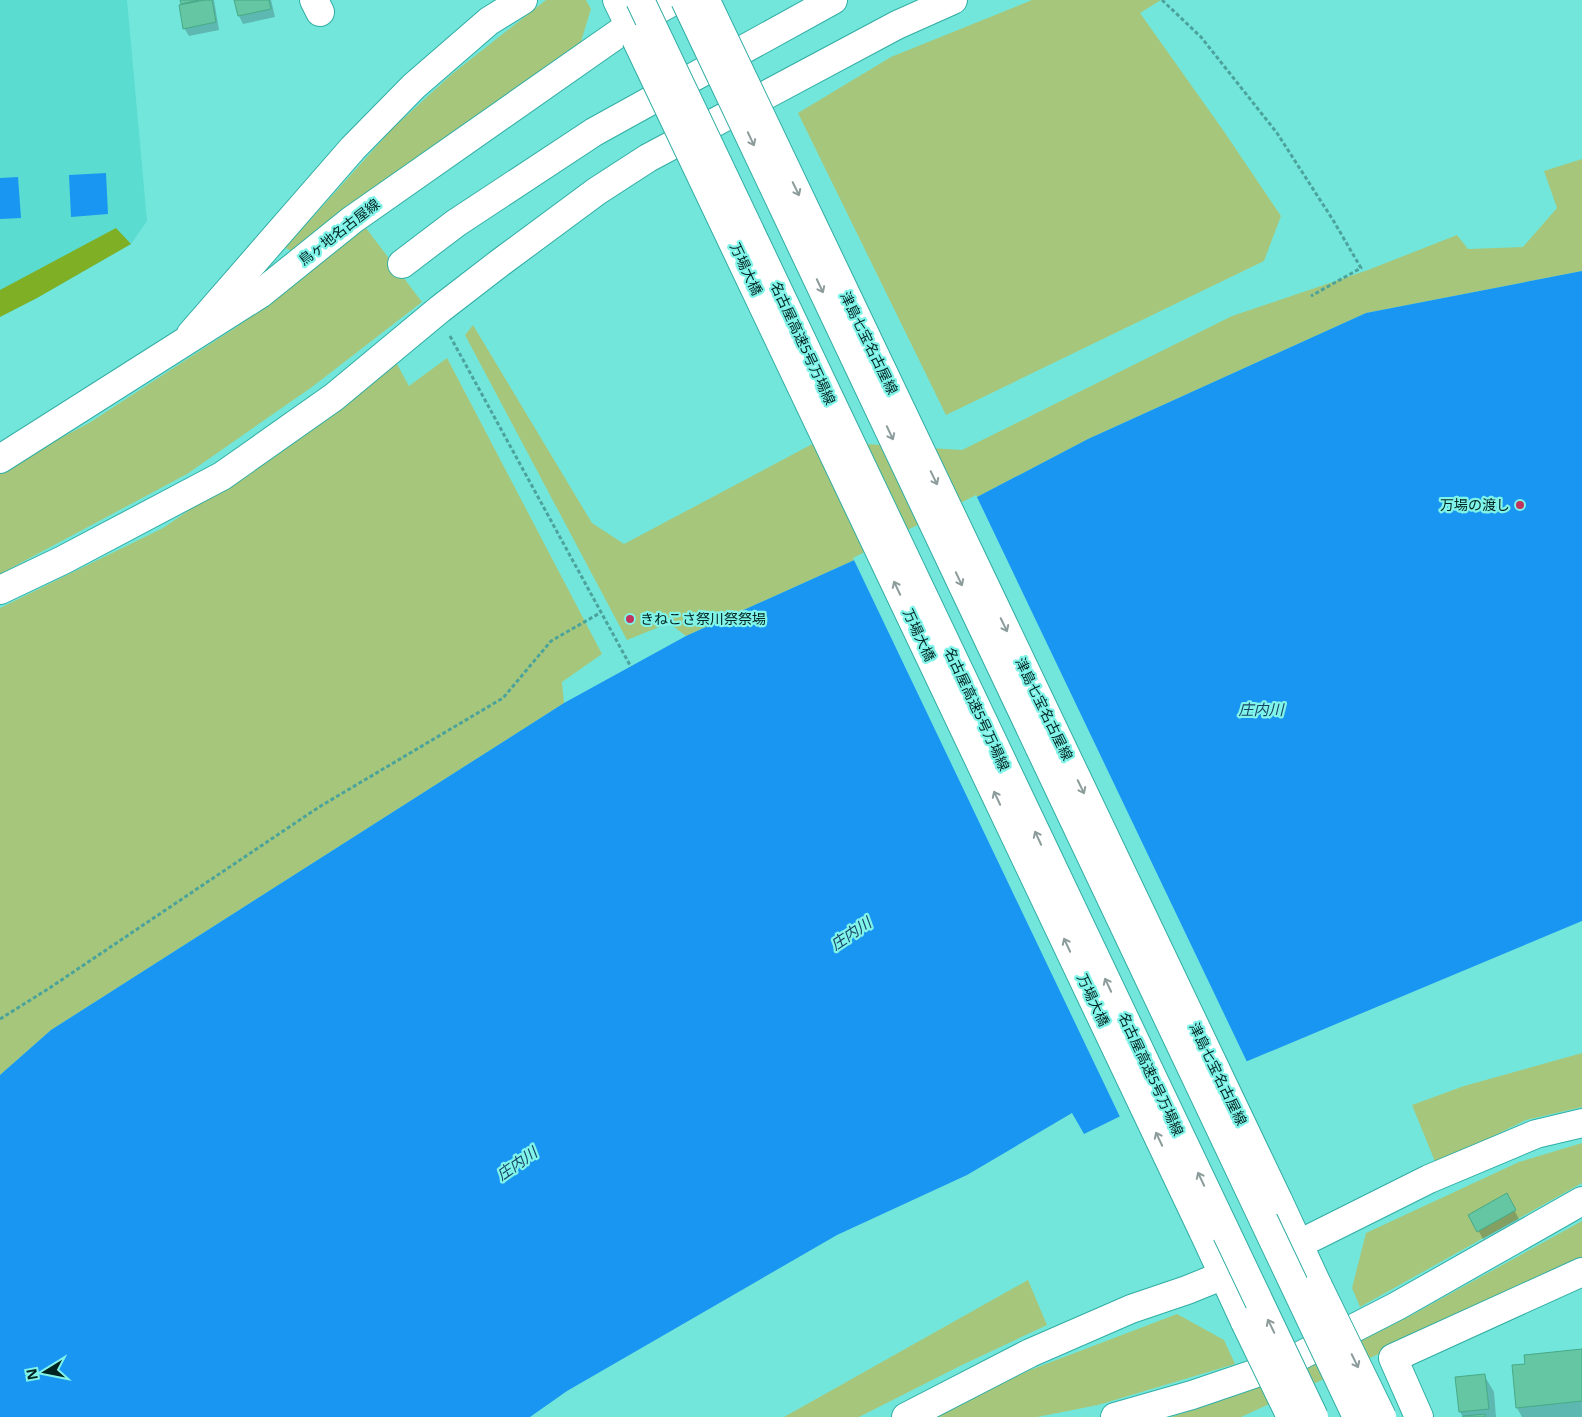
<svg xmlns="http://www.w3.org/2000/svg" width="1582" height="1417" font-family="'Noto Sans','Noto Sans JP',sans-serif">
<rect width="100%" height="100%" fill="#73e6dc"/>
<path fill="#5adcd1" d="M 0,0 L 127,0 L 147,221 L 131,244 L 37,298 L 0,317 Z"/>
<path fill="#a6c77b" d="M 546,0 L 586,0 L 591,9 L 579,48 L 292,251 L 285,248 L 392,129 L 452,74 Z
M 1032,0 L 1161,0 L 1140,13 L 1223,130 L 1281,216 L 1264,261 L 946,415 L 798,113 L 891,57 Z
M 1582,159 L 1582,271 L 1366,313 L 1088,439 L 870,553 L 686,636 L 669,623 L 627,640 L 465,335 L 473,325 L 592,523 L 624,544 L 818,441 L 962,450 L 1232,316 L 1368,270 L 1457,235 L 1468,249 L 1523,247 L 1557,208 L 1544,171 Z
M 366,228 L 422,302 L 312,387 L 187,474 L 0,574 L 0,470 L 89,423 L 238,326 Z
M 447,358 L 602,654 L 562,682 L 564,703 L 51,1030 L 0,1075 L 0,608 L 163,528 L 286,444 L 397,364 L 409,386 Z
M 1582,1053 L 1582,1107 L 1526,1120 L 1436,1164 L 1412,1105 L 1464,1086 Z
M 1582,1143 L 1582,1183 L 1360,1307 L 1352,1288 L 1366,1233 L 1519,1162 Z
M 1582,1221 L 1582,1261 L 1241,1417 L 1171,1417 L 1217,1402 L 1336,1353 L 1410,1316 Z
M 1028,1280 L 1047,1325 L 962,1365 L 859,1417 L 784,1417 Z
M 1177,1314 L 1224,1340 L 1235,1364 L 1098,1405 L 1037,1417 L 929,1417 L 1030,1370 Z"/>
<path fill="#7faf24" d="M 116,228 L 131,244 L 37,298 L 0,317 L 0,290 Z"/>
<path fill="#1996f1" d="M 106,173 L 108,214 L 71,217 L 69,175 Z
M 18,177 L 21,218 L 0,219 L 0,178 Z
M 1582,271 L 1582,921 L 1145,1104 L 1084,1134 L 1072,1113 L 967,1175 L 837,1235 L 567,1391 L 530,1417 L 0,1417 L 0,1075 L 51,1030 L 564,703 L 686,636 L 870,553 L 1088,439 L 1366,313 Z"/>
<path fill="#73e6dc" d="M 976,495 L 1248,1064 L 1146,1107 L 1121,1119 L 853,558 Z"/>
<path fill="#0003" d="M 181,0 L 214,0 L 219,30 L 189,36 L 184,28 L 183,6 Z
M 235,0 L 271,0 L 275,17 L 243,24 L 239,16 Z
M 1506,1195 L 1519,1219 L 1483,1239 L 1470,1216 Z
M 1582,1350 L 1582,1417 L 1522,1417 L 1517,1408 L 1526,1365 Z
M 1484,1375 L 1494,1392 L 1496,1417 L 1463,1417 L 1460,1412 L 1457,1378 Z"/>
<path fill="#64c6a2" stroke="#47aa88" d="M 180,0 L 199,0 L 181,4 Z
M 205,0 L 212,0 L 216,22 L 183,29 L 179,5 Z
M 234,0 L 269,0 L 271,9 L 238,16 Z
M 1507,1193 L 1516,1210 L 1477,1232 L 1468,1215 Z
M 1582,1349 L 1582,1401 L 1516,1408 L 1512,1365 L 1525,1364 L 1524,1355 Z
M 1485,1374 L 1489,1409 L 1459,1412 L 1455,1377 Z
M 1485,1414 L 1485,1417 L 1463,1417 L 1463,1416 Z"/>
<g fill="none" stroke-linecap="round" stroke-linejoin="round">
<g stroke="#30ada3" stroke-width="30">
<path id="minor" d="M 314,0 L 320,12
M 402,264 L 456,223 L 594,132 L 833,0
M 191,334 L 353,148 L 414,86 L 489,21 L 523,0
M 0,590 L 63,560 L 222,476 L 334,397 L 440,309 L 501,262 L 597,191 L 648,158 L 897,25 L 953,0
M 1299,1244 L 1429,1179 L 1536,1134 L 1582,1123
M 906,1417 L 1030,1353 L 1131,1309 L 1187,1290 L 1224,1275
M 1115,1417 L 1192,1395 L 1286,1363 L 1397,1306 L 1582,1201
M 1419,1417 L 1393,1358 L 1582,1272"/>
</g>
<g stroke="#30ada3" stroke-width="30">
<path id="major" d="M 617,0 L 636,39
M 0,459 L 260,294 L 352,220 L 596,49 L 629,26 L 675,0
M 1278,1200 L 1318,1286
M 1203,1231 L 1245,1322"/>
</g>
<path stroke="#4ba39b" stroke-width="3" stroke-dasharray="4 2.5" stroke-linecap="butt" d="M 1162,0 L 1201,37 L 1277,133 L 1333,220 L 1361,268 L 1311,296
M 450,336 L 631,667
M 0,1019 L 48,989 L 319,807 L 503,698 L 551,641 L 600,613"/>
<use href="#minor" stroke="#fff" stroke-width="28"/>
<use href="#major" stroke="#fff" stroke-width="28"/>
<g stroke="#30ada3" stroke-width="30" stroke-linecap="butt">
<path id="major-bridge" d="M 707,3 L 1278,1200
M 636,39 L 1203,1231
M 1318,1286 L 1382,1417
M 1245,1322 L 1291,1417"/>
</g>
<g stroke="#30ada3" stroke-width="30" stroke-linecap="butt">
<path id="highway-bridge" d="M 640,0 L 1314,1417
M 685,0 L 1357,1417"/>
</g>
<use href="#major-bridge" stroke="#fff" stroke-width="28"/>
<use href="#highway-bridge" stroke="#fff" stroke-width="28"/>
</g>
<defs><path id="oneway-shaft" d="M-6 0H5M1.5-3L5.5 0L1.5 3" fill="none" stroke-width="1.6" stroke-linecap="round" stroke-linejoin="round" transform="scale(1.25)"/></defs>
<g stroke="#8c9c9b">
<use href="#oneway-shaft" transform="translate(751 139) rotate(65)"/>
<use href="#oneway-shaft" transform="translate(796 189) rotate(64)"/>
<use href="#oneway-shaft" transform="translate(820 286) rotate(65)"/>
<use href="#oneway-shaft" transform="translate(890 433) rotate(65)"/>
<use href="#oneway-shaft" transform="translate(934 478) rotate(64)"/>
<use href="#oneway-shaft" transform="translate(959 579) rotate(65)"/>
<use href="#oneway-shaft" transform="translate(897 588) rotate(-115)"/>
<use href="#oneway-shaft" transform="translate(1004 625) rotate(64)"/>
<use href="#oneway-shaft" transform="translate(1081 787) rotate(64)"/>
<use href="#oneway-shaft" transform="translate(997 798) rotate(-115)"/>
<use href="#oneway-shaft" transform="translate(1038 838) rotate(-115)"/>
<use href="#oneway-shaft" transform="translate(1067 945) rotate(-115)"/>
<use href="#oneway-shaft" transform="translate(1108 985) rotate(-115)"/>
<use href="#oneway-shaft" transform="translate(1159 1139) rotate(-115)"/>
<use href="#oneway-shaft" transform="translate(1201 1179) rotate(-115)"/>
<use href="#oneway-shaft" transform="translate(1271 1326) rotate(-116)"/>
<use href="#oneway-shaft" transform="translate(1355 1361) rotate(64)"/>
</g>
<g fill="#c1335e" stroke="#81f4e9" stroke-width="2">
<circle cx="1520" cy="505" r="5"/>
<circle cx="630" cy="619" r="5"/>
</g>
<g text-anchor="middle" stroke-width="4.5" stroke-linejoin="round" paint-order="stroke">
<g font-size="14" fill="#002421" stroke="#81f4e9">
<text transform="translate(339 232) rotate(-38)" y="5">鳥ヶ地名古屋線</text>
<text transform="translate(746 269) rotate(65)" y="5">万場大橋</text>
<text transform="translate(803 343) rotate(65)" y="5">名古屋高速5号万場線</text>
<text transform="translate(869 343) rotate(64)" y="5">津島七宝名古屋線</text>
<text transform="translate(919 635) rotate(65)" y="5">万場大橋</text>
<text transform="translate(977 709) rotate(65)" y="5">名古屋高速5号万場線</text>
<text transform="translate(1044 709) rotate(64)" y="5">津島七宝名古屋線</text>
<text transform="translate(1093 1000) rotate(65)" y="5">万場大橋</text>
<text transform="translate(1151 1074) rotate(65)" y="5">名古屋高速5号万場線</text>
<text transform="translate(1218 1074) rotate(64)" y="5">津島七宝名古屋線</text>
</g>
<g font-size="14" fill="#002421" stroke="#81f4e9" text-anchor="end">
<text x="1510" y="510">万場の渡し</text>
<text x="640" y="624" text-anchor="start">きねこさ祭川祭祭場</text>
</g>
<g font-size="15" font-style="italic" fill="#184368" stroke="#81f4e9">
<text x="1261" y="715">庄内川</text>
<text transform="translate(851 934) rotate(-34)" y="5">庄内川</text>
<text transform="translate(517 1164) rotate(-35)" y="5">庄内川</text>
</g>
</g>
<g transform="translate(45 1372) rotate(260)" stroke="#81f4e9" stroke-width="4" paint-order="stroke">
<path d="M0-4L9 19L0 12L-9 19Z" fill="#002421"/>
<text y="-8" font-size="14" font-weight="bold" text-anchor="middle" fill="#002421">N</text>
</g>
</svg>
